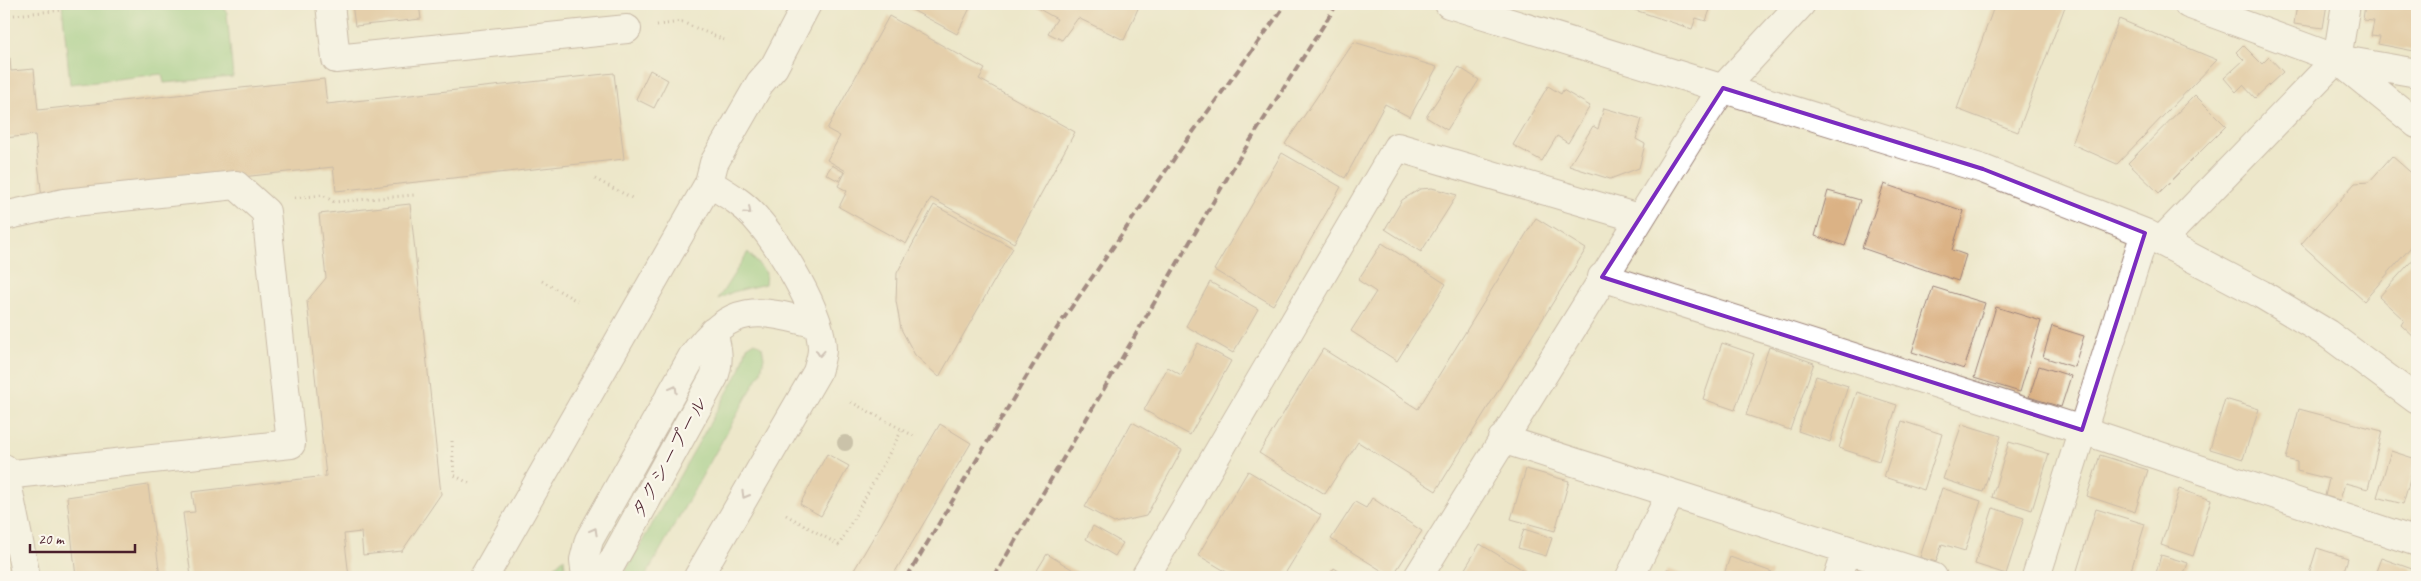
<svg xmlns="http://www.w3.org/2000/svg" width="2421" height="581" font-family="Caveat,'Klee One',sans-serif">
<rect width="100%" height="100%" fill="#fbf7ec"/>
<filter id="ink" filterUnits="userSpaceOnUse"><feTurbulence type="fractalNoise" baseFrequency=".02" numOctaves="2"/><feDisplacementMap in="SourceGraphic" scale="10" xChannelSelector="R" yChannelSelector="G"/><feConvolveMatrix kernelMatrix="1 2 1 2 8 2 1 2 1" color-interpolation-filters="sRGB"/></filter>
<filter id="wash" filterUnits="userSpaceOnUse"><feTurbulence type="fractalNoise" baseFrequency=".0096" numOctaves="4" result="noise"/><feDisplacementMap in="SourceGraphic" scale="20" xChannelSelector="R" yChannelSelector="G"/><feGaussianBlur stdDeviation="1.12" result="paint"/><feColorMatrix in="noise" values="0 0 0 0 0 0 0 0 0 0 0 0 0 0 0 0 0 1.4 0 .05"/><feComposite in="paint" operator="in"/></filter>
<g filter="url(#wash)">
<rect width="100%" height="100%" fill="#ede7ca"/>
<path fill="#8fc87b" stroke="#6c7453" d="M 62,4 L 222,4 L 227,13 L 233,77 L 164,83 L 162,74 L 70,84 Z
M 748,252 L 766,273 L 765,284 L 733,292 L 718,299 Z
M 755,342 L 762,347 L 764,357 L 761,372 L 645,577 L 622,577 L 740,370 L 747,347 Z
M 564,558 L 566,577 L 546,575 Z"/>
<g id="blocks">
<path fill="#dbb285" d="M 352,4 L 419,4 L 421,19 L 355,26 Z
M 901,4 L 972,4 L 957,34 Z
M 1030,4 L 1140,4 L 1124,40 L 1078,18 L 1062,40 L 1048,33 L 1057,19 Z
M 1617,4 L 1712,4 L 1706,21 L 1696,18 L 1692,29 Z
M 1995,4 L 2066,4 L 2018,132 L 1957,109 Z
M 2297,4 L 2327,4 L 2323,28 L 2294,24 Z
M 2365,4 L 2417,5 L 2417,32 L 2414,51 L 2378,44 L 2380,37 L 2371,36 L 2374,21 L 2363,20 Z
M 889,16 L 985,69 L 979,79 L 1075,132 L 1014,243 L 931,198 L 906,244 L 839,207 L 847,191 L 838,186 L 846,171 L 827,160 L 840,136 L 827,129 Z
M 2119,19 L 2217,60 L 2117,164 L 2072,144 Z
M 1354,42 L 1437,67 L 1410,117 L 1385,104 L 1345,178 L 1285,144 Z
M 2243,45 L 2262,64 L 2269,57 L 2283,72 L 2255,98 L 2243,85 L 2236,92 L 2224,78 L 2244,60 L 2236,52 Z
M 10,58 L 11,71 L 34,69 L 38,110 L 324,79 L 327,104 L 614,73 L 624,159 L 336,191 L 333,167 L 42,199 L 35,135 L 4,138 L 4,59 Z
M 1459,67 L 1479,80 L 1447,130 L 1426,117 Z
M 650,70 L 668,80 L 654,108 L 636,99 Z
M 1548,86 L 1561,94 L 1563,90 L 1590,106 L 1568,143 L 1557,136 L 1542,161 L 1513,145 Z
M 2195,95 L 2226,126 L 2159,193 L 2128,163 Z
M 1604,108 L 1642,119 L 1636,139 L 1645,144 L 1639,168 L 1610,179 L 1569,166 L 1593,126 L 1598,129 Z
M 1282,153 L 1341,187 L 1273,305 L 1214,270 Z
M 2392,156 L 2417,178 L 2417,240 L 2364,301 L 2301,244 L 2355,183 L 2369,182 Z
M 832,165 L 844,172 L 839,181 L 826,174 Z
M 1884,184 L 1964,211 L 1952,250 L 1966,255 L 1958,281 L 1862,248 Z
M 1432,188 L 1457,195 L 1421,252 L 1385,229 L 1402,200 L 1420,189 Z
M 1828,191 L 1860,200 L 1845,246 L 1815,236 Z
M 410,204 L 441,494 L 402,551 L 363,555 L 361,532 L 344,534 L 349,577 L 191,577 L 183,513 L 195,512 L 192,492 L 326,476 L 307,301 L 326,278 L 319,214 Z
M 934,205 L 1013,248 L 939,377 L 915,355 L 901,329 L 896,301 L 897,273 Z
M 1536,218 L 1586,249 L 1436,491 L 1358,442 L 1325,494 L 1259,453 L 1323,349 L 1418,409 Z
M 1382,243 L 1446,284 L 1397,361 L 1351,331 L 1376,292 L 1358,280 Z
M 2417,255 L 2417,340 L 2401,325 L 2404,320 L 2379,297 Z
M 1210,282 L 1258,309 L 1233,353 L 1186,326 Z
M 1933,287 L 1985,303 L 1964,369 L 1912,352 Z
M 1996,307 L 2041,321 L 2020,392 L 1974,378 Z
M 2052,326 L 2084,336 L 2074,367 L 2043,357 Z
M 1198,343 L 1231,361 L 1190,435 L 1144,410 L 1168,367 L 1181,375 Z
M 1722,343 L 1754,354 L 1735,410 L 1703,399 Z
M 1769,347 L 1814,363 L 1790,430 L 1746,415 Z
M 2039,366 L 2071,376 L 2061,407 L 2029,397 Z
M 1816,376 L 1848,386 L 1830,442 L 1798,431 Z
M 1857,392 L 1897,405 L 1879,461 L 1839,448 Z
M 2225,399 L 2259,409 L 2243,459 L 2210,449 Z
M 2299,409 L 2382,431 L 2368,489 L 2345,483 L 2340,500 L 2325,496 L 2329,479 L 2297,471 L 2297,462 L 2286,459 Z
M 1902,421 L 1942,434 L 1924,490 L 1884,477 Z
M 1132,422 L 1182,450 L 1146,516 L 1114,523 L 1085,507 Z
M 940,424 L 971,443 L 892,577 L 850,577 Z
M 1962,424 L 2001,436 L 1983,492 L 1943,479 Z
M 2009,442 L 2049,454 L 2032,510 L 1992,497 Z
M 2391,451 L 2416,459 L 2403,504 L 2377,497 Z
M 827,454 L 849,466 L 821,516 L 800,504 Z
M 2100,455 L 2148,470 L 2135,512 L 2087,496 Z
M 1526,469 L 1569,481 L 1555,531 L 1511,519 Z
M 1248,471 L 1321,515 L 1283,577 L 1235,577 L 1198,555 Z
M 148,485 L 160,577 L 76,577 L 67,497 Z
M 1942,488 L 1981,501 L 1965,551 L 1942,544 L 1936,562 L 1920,557 Z
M 2179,489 L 2211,500 L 2193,556 L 2161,545 Z
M 1372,498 L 1422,531 L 1392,577 L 1331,539 L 1355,502 L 1366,508 Z
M 2417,505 L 2417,529 L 2410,527 Z
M 1993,508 L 2024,518 L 2006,574 L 1975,564 Z
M 2096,509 L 2145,524 L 2129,577 L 2075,577 Z
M 1093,526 L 1123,543 L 1115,556 L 1086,539 Z
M 1524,529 L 1552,538 L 1546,556 L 1518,548 Z
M 1480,544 L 1525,571 L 1521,577 L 1460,577 Z
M 2317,548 L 2348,558 L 2342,577 L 2308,577 Z
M 1047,554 L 1070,568 L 1086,577 L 1033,577 Z
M 2161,555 L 2188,563 L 2183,577 L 2155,577 Z
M 1730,557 L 1772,572 L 1771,577 L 1723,577 Z
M 2381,558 L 2412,569 L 2410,577 L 2374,577 Z
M 1334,568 L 1348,577 L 1328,577 Z
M 1667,569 L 1691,577 L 1664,577 Z"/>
</g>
</g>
<g filter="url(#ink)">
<use href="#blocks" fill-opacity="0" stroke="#9c837a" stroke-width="1"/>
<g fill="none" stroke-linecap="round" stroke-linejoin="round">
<g stroke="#9c837a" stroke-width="30">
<path id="minor" d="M 330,4 L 336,59 L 627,29
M 1449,4 L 1983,169 L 2145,233 L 2261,294 L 2328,334 L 2417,400
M 2188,4 L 2337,59 L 2417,73
M 2338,60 L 2417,124
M 4,216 L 64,203 L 236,185 L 266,212 L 291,444 L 5,475
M 2162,240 L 2337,59 L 2346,4
M 1602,277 L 2082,430 L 2417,542
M 1502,439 L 1933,577
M 4,468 L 26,577
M 484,577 L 709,183 L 714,163 L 760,83 L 774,67 L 807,4
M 586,577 L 584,560 L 589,540 L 692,357 C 732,302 758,309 817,324
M 604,577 L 714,377 C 720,361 718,349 713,332
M 698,577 L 817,372 C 819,365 822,356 822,349 C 822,313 779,244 755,217 C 742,202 725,193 709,183
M 1145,577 L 1397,147 L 1638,218
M 1418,577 L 1697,127 L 1723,88 L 1801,4
M 1630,577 L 1671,493
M 1838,577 L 1847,550
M 2036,577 L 2145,233"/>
</g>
<path stroke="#9c837a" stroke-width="3" stroke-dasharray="1 4" stroke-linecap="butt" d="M 4,16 L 63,10
M 657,25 L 682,22 L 724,40
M 595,179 L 634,199
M 295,198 L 323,195 L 334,202 L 414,195
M 542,281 L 577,301
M 851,402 L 914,436
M 452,441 L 454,475 L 472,485
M 786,515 L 839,545 L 902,430"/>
<use href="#minor" stroke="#fff" stroke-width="28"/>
<path stroke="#4a1f2b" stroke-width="4" stroke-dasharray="8 4" stroke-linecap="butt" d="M 907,577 L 1044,347 L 1185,143 L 1286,4
M 994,577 L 1233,168 L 1337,4"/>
</g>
<circle fill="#9f9580" cx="845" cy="443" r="8"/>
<defs><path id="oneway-chevron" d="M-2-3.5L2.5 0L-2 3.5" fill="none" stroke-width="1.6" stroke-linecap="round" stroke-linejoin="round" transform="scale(1.25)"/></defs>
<g stroke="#ae9aa0">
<use href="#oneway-chevron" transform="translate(748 211) rotate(42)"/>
<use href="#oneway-chevron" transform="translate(820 353) rotate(95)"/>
<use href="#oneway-chevron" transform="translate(674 389) rotate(-61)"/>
<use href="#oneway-chevron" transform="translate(745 495) rotate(120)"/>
<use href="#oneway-chevron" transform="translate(594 531) rotate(-61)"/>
</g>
</g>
<path d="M0 0H2421V581H0ZM 1723,88 L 1983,169 L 2145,233 L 2082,430 L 1602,277 Z" fill="#ede7ca" fill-opacity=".55" fill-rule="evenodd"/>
<path fill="none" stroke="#7b2cbf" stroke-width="4" stroke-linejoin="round" d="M 1723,88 L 1983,169 L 2145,233 L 2082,430 L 1602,277 Z"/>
<g text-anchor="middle" stroke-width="4.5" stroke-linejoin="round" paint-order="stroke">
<g font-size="20" fill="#4a1f2b" stroke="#fbf7ec">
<text transform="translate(669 457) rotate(-61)" y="7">タクシープール</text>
</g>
</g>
<rect width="2421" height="581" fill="none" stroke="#fbf7ec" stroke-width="20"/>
<path d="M30 544v8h105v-8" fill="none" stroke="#4a1f2b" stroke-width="2.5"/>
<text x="38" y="544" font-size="15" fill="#4a1f2b" stroke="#fbf7ec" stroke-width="4" paint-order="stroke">20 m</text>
</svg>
